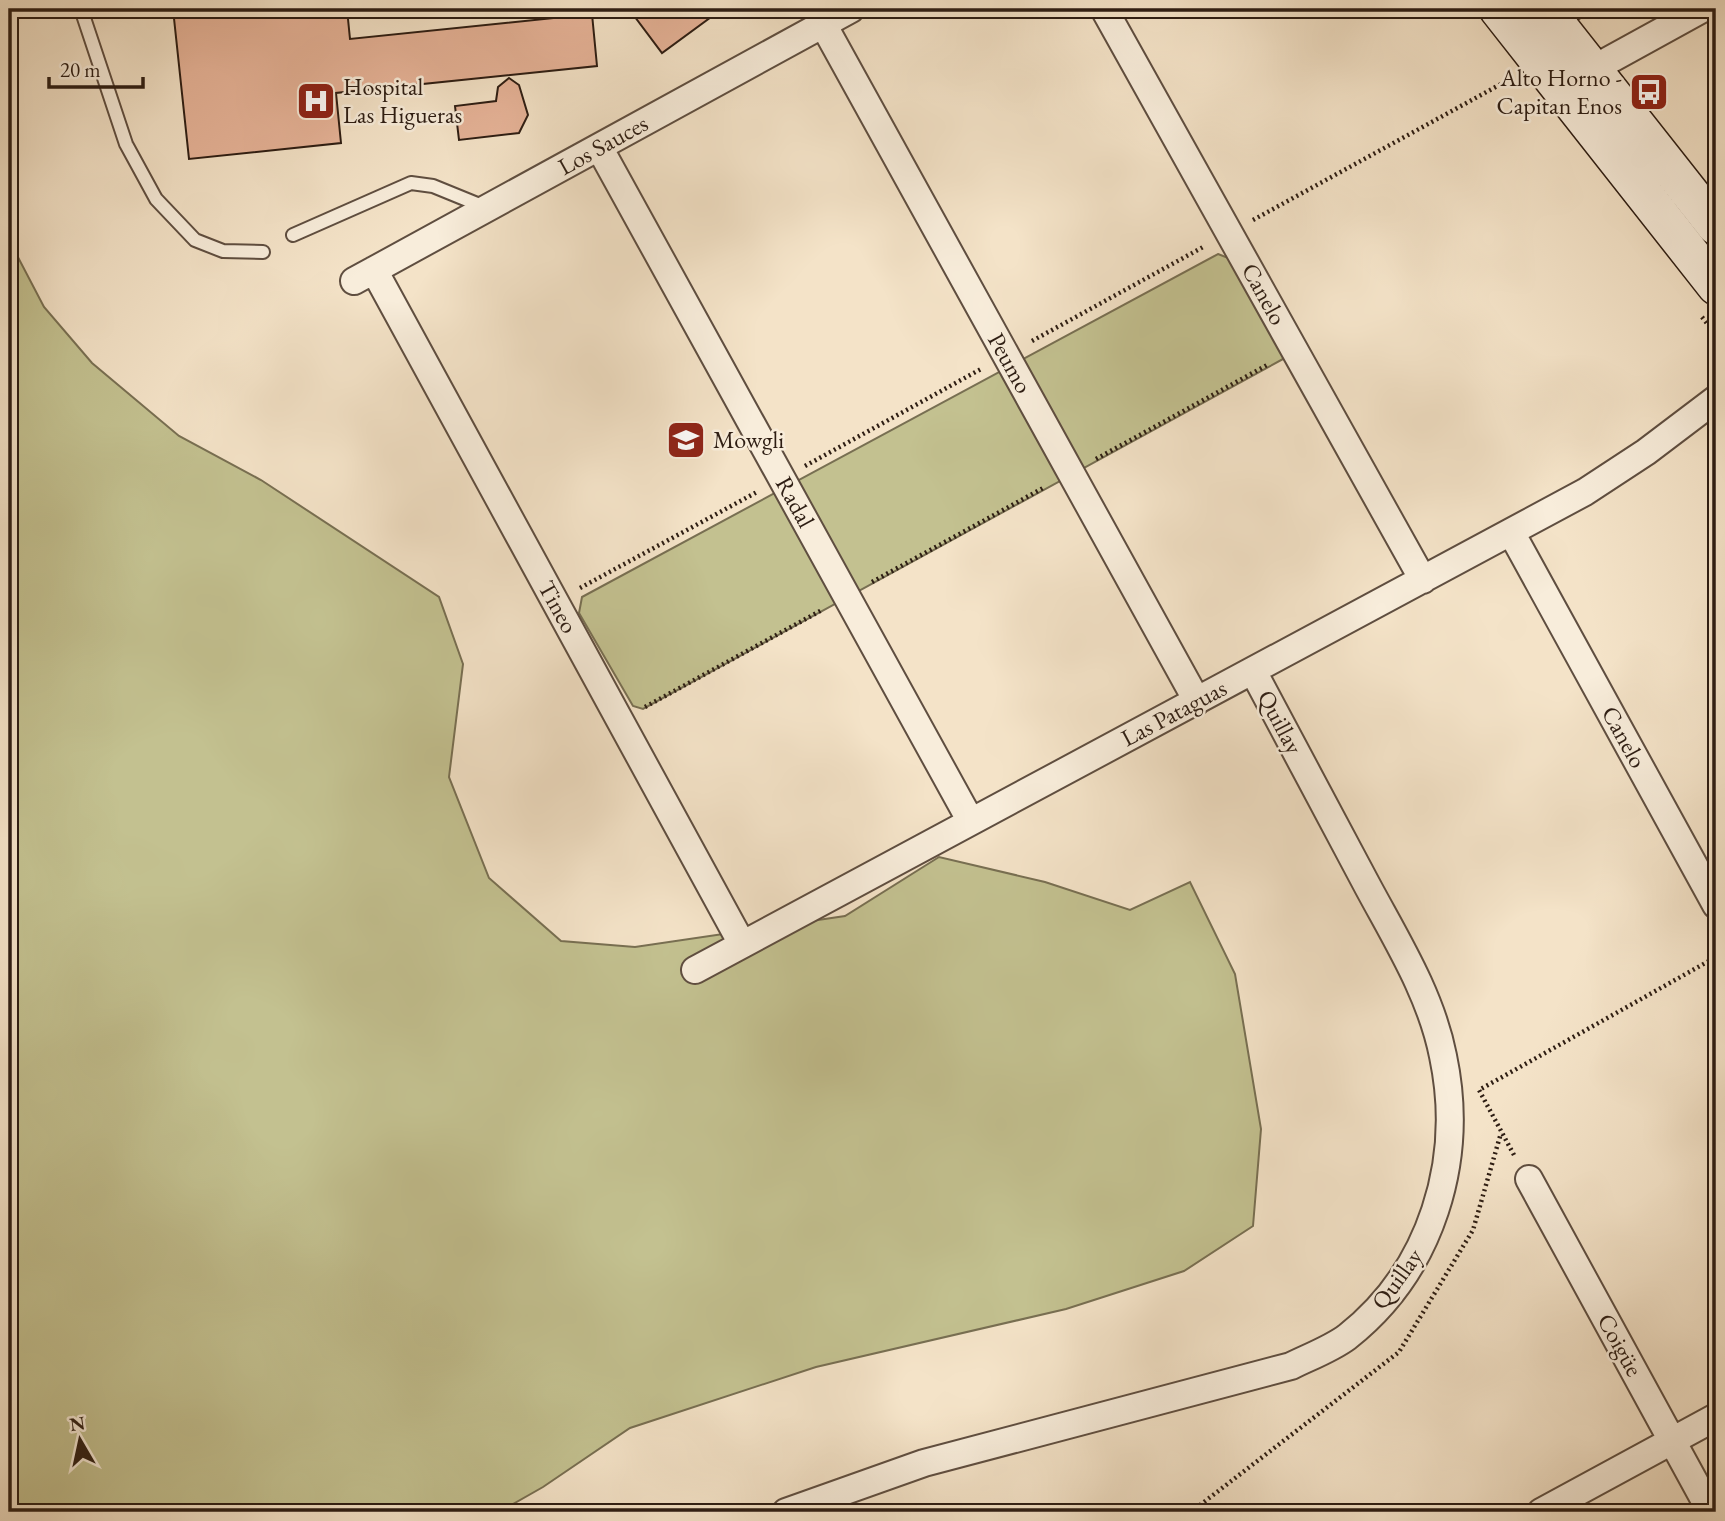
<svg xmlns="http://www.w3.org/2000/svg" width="1725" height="1521" font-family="'EB Garamond',serif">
<rect width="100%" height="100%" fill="#f4e3c8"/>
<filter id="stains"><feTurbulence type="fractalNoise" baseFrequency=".00286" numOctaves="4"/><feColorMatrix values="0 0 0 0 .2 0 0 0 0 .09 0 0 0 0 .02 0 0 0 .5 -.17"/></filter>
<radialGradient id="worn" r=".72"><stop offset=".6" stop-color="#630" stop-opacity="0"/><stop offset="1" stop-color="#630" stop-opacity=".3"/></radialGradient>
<path fill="#c3c190" stroke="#786f52" stroke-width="2" d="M 9,240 L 44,307 L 92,363 L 179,436 L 261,480 L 439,597 L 463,664 L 449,777 L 489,878 L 561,941 L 635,947 L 845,916 L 939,857 L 1045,882 L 1130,910 L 1190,882 L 1235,974 L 1261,1129 L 1253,1226 L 1184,1271 L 1066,1309 L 816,1367 L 630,1428 L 543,1487 L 499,1512 L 9,1512 Z
M 1218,254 L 1231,259 L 1284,351 L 1283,359 L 643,709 L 633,706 L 579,613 L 582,597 Z"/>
<path fill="#e6b398" stroke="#2d1d13" stroke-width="2" d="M 107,9 L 167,9 L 107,15 Z
M 173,9 L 347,9 L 350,39 L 592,14 L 597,66 L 336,93 L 341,143 L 189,159 Z
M 629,9 L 722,9 L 662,53 Z
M 509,78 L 519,85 L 528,115 L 519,133 L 459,140 L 455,106 L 496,101 L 498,87 Z"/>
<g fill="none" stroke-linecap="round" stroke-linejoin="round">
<g stroke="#5f4e40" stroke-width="16">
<path id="service" d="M 81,9 L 126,144 L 156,199 L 195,240 L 223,251 L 263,252
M 1562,23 L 1581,9
M 293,235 L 411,183 L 433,186 L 487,208"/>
</g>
<g stroke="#5f4e40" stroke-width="30">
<path id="minor" d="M 1104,9 L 1423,580
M 823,24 L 1197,701
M 1593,69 L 1702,9
M 599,147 L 970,820
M 374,270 L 742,944
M 354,281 L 851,9
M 1511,532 L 1716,905
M 695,970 L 1585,492 L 1646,452 L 1716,399
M 1529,1179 L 1711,1512
M 786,1512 L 924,1463 L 1291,1366 C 1309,1357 1331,1349 1347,1337 C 1432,1270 1465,1160 1443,1056 C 1431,995 1397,941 1368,887 C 1330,815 1291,743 1253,671
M 1541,1512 L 1716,1417"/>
</g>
<g stroke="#2d1d13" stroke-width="40">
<path id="secondary" d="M 1498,9 L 1716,286
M 1545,9 L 1716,226"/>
</g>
<path stroke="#2d1d13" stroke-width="4.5" stroke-dasharray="2 3.5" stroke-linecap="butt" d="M 1253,220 L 1512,78
M 1702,317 L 1716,335
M 1032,341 L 1205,246
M 1096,459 L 1269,364
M 805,466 L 981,369
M 872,582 L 1045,487
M 580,588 L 757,492
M 645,707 L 822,610
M 1514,1155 L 1479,1090 L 1716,957
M 1191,1512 L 1399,1352 L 1473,1230 L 1501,1133"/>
<use href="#service" stroke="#f8eddb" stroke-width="12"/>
<use href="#minor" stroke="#f8eddb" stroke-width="26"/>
<use href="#secondary" stroke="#f8eddb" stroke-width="37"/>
</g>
<defs>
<g id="bus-square" transform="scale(2.0125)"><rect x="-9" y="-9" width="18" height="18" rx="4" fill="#8f2418" stroke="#f8eddb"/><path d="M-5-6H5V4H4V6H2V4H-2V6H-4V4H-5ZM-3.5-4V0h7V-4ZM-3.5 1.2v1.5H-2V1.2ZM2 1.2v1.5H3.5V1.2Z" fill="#fff"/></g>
<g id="hospital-square" transform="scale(2.0125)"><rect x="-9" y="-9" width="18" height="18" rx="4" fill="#8f2418" stroke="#f8eddb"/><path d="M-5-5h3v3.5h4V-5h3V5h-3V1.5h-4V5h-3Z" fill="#fff"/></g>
<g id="school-square" transform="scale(2.0125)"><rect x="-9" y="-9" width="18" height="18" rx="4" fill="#8f2418" stroke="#f8eddb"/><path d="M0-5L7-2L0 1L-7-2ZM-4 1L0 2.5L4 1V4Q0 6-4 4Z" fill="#fff"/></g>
</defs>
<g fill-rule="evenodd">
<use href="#bus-square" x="1649" y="92"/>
<use href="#hospital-square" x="316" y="101"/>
<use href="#school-square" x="686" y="440"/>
</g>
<g text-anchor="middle" stroke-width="5" stroke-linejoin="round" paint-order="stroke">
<g font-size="24" fill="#2d1d13" stroke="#f8eddb" text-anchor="start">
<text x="1622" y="86" text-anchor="end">Alto Horno -<tspan x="1622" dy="28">Capitan Enos</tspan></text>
<text x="343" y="95">Hospital<tspan x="343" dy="28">Las Higueras</tspan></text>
<text x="713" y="448">Mowgli</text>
</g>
<g font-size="24" fill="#2d1d13" stroke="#f8eddb">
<text transform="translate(603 145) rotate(-29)" y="8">Los Sauces</text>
<text transform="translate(1264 294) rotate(61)" y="8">Canelo</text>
<text transform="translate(1010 363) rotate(61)" y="8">Peumo</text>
<text transform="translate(795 502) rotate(61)" y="8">Radal</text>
<text transform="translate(558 607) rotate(61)" y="8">Tineo</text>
<text transform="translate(1174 713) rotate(-28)" y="8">Las Pataguas</text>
<text transform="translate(1280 722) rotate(62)" y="8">Quillay</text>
<text transform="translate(1624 737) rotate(61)" y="8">Canelo</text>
<text transform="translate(1397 1279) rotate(-54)" y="8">Quillay</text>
<text transform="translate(1620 1345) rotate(61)" y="8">Coigüe</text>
</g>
</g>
<rect width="1725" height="1521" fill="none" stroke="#f4e3c8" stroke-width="35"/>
<rect x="10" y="10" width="1704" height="1500" fill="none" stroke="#2d1d13" stroke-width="3.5"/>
<rect x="18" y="18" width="1690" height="1486" fill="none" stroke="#2d1d13" stroke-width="2"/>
<g transform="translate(80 1440) rotate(351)" stroke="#f8eddb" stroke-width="5" paint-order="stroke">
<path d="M0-5L12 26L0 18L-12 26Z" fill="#2d1d13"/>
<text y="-10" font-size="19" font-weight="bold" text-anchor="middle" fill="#2d1d13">N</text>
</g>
<path d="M49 77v10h94v-10" fill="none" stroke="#2d1d13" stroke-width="3.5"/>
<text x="60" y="77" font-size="21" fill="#2d1d13" stroke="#f8eddb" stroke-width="5" paint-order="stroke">20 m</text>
<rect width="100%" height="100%" filter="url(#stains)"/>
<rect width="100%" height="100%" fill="url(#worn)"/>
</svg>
